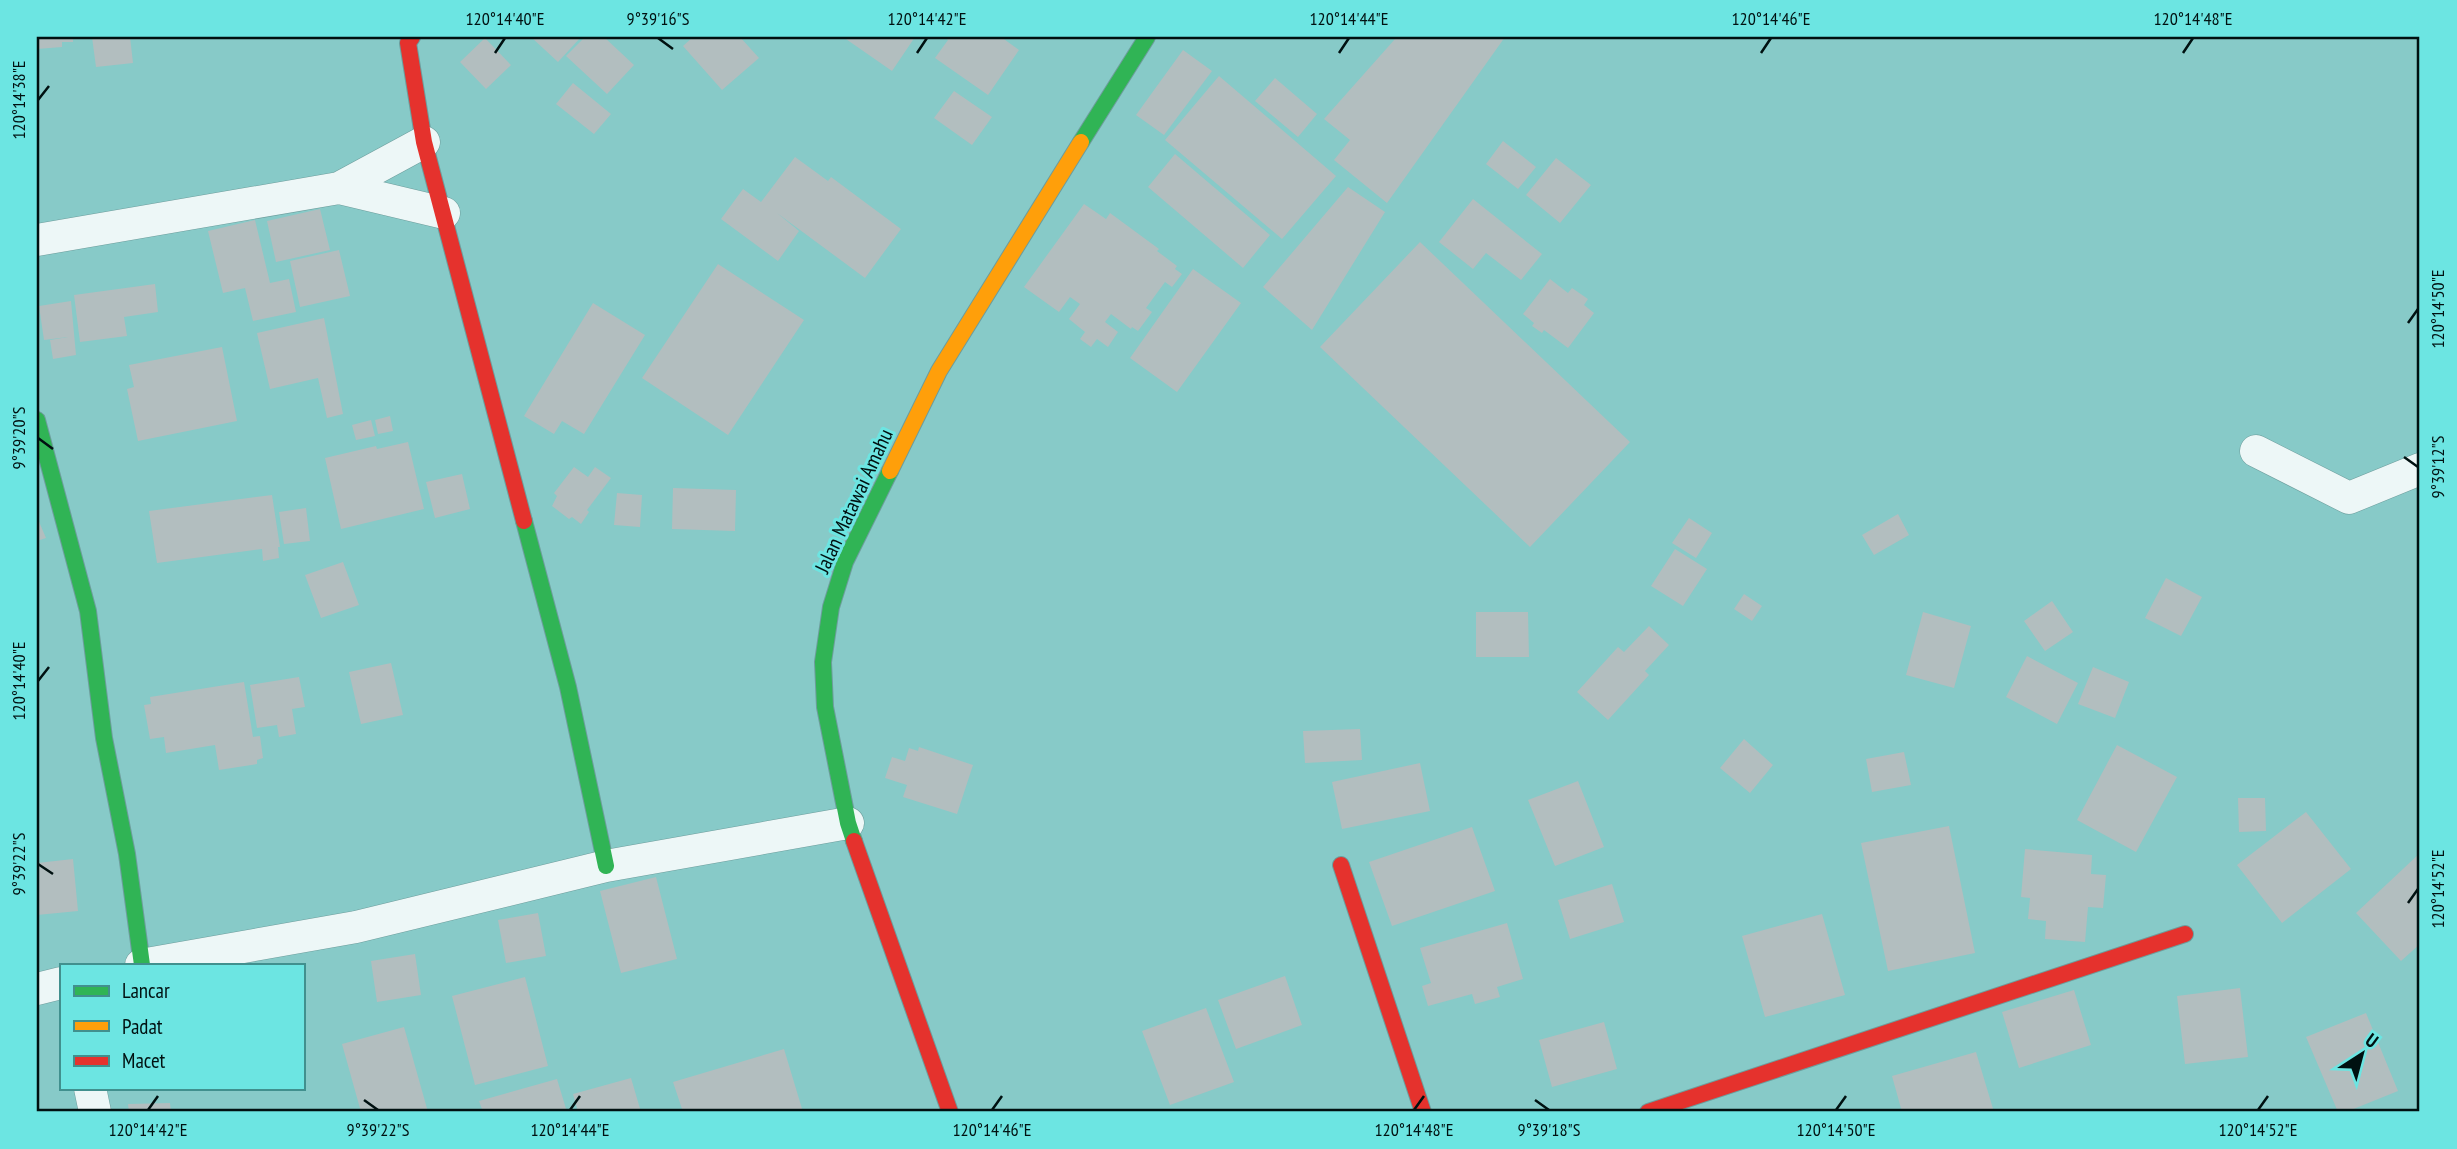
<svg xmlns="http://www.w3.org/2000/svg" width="2457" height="1149" font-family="'PT Sans Narrow',sans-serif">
<rect width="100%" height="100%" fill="#87cac8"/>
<path fill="#b2bebf" d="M 37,37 L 73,37 L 73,42 L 62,42 L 62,47 L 37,49 Z
M 92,37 L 130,37 L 133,63 L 96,67 Z
M 531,37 L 581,37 L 558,62 Z
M 585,37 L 604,37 L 634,65 L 607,94 L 566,56 Z
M 693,37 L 740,37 L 759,58 L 722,90 L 683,46 Z
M 843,37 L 915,37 L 892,71 Z
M 944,37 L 1001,37 L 1019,50 L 988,95 L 935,58 L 948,40 Z
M 1392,37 L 1505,37 L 1387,203 L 1334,160 L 1350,140 L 1324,119 L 1395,39 Z
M 485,38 L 511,65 L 486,89 L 460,62 Z
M 1183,50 L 1212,71 L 1164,135 L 1136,115 Z
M 1219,76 L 1336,176 L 1282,239 L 1165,140 Z
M 1275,78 L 1317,114 L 1298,137 L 1255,101 Z
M 573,83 L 611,114 L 594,134 L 556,104 Z
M 954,91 L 992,117 L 972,145 L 934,118 Z
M 1503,141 L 1536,167 L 1518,189 L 1486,164 Z
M 1175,154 L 1270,235 L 1243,268 L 1148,187 Z
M 795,157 L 828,181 L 831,177 L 901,229 L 865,278 L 777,213 L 799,231 L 778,261 L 721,219 L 743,189 L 761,202 Z
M 1556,158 L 1591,185 L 1560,223 L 1526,195 Z
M 1348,187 L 1385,212 L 1312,330 L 1263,287 Z
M 1473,199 L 1542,254 L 1521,280 L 1486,253 L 1473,269 L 1439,242 Z
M 1084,204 L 1106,219 L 1110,213 L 1159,249 L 1157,251 L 1177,266 L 1175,269 L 1182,274 L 1172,287 L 1165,282 L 1146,308 L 1152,312 L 1138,331 L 1132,327 L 1131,329 L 1111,314 L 1105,322 L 1118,332 L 1108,347 L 1097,339 L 1091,347 L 1080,339 L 1085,332 L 1069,319 L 1080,304 L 1070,297 L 1059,312 L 1024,287 Z
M 320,209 L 330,250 L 276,262 L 267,221 Z
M 255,220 L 270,283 L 289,279 L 296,312 L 253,321 L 245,288 L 223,293 L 208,231 Z
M 1420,242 L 1630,442 L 1530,547 L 1320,347 Z
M 339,250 L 350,296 L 300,307 L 290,261 Z
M 718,264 L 804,320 L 728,435 L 642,378 Z
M 1193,269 L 1241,303 L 1177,392 L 1130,358 Z
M 1550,279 L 1568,293 L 1572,288 L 1588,299 L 1584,305 L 1594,313 L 1568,348 L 1544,330 L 1542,333 L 1532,326 L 1534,323 L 1523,314 Z
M 155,284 L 158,312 L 124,317 L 127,336 L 80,342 L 74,295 Z
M 71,301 L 76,355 L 53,359 L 50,340 L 68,337 L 44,340 L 39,306 Z
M 593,303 L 645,335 L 584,434 L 562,421 L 554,434 L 524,416 Z
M 324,318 L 343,414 L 327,418 L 318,378 L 270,389 L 257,333 Z
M 222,347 L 237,421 L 138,441 L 127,389 L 134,387 L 129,365 Z
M 390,416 L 393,431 L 378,434 L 375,420 Z
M 371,420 L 375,436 L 356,440 L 352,425 Z
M 408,442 L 424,509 L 341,529 L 325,458 L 376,446 L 377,449 Z
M 574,467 L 588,477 L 595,467 L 611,478 L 587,510 L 589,512 L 581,524 L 572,517 L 569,519 L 552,506 L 557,496 L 554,493 Z
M 462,474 L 470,509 L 435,518 L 426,482 Z
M 673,488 L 736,490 L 735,531 L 672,529 Z
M 617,493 L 642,495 L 640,527 L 614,525 Z
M 272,495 L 280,547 L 278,547 L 279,558 L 263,561 L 262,549 L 157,563 L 149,511 Z
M 306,508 L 310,541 L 284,544 L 279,512 Z
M 1898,514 L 1909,535 L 1874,555 L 1862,535 Z
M 37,517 L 46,538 L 37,541 Z
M 1689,518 L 1712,533 L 1696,558 L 1672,543 Z
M 1675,549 L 1707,569 L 1683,606 L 1651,586 Z
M 343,562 L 359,605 L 321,618 L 305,575 Z
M 2166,578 L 2202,597 L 2181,636 L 2145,618 Z
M 1744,594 L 1762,606 L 1752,621 L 1734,609 Z
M 2052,601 L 2073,632 L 2045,651 L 2024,621 Z
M 1476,612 L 1528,612 L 1529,657 L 1476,657 Z
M 1923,612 L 1971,626 L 1954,688 L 1906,675 Z
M 1649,626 L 1669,645 L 1645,671 L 1649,675 L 1608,720 L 1577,692 L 1618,647 L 1624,652 Z
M 2027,656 L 2078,683 L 2057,724 L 2006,697 Z
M 391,663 L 403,715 L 361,724 L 349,672 Z
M 2093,667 L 2129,682 L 2115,718 L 2078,704 Z
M 299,677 L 305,707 L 292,709 L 296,734 L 279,737 L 277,725 L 257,728 L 250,685 Z
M 244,682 L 253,737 L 260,736 L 263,758 L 257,760 L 257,764 L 219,770 L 215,745 L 166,753 L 164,737 L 150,739 L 144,705 L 151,704 L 150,697 Z
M 1360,729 L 1362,760 L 1305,763 L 1303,731 Z
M 1744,739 L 1773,765 L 1750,793 L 1720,768 Z
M 2117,745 L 2177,777 L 2136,852 L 2077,820 Z
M 919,747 L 973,765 L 957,814 L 903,797 L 907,785 L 885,778 L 892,757 L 905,761 L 909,748 L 918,751 Z
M 1904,752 L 1911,785 L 1872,792 L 1866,759 Z
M 1420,763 L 1430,811 L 1342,829 L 1332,782 Z
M 1578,781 L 1604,847 L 1555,866 L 1528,800 Z
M 2238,798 L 2265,798 L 2266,831 L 2239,832 Z
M 2306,812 L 2351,869 L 2282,923 L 2237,865 Z
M 1949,826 L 1975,953 L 1888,971 L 1861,843 Z
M 1472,827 L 1495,891 L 1392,926 L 1369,862 Z
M 2025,849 L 2092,855 L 2091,874 L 2106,875 L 2103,908 L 2088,907 L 2085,942 L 2045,939 L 2046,921 L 2028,919 L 2030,898 L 2021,897 Z
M 2420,853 L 2420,944 L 2401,961 L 2356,913 Z
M 73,859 L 78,911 L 37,915 L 37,863 Z
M 656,877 L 677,959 L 621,973 L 600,891 Z
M 1612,884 L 1624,922 L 1570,939 L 1558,900 Z
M 538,913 L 546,956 L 506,963 L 498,920 Z
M 1822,914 L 1845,995 L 1765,1017 L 1742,936 Z
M 1507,923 L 1523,979 L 1497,987 L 1500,997 L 1475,1004 L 1472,994 L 1428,1006 L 1422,986 L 1431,983 L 1420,948 Z
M 415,954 L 421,995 L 377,1002 L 371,961 Z
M 1285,976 L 1302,1025 L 1236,1049 L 1218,1000 Z
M 525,977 L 548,1066 L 475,1085 L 452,996 Z
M 2240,988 L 2248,1057 L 2185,1064 L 2177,996 Z
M 2074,990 L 2091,1045 L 2019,1068 L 2002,1012 Z
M 1206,1008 L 1234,1082 L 1170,1105 L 1142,1031 Z
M 2366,1013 L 2398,1091 L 2346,1112 L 2338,1112 L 2306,1037 Z
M 1604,1022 L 1617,1069 L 1552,1087 L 1539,1040 Z
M 404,1027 L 428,1112 L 361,1112 L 342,1044 Z
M 784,1049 L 803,1112 L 683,1112 L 673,1082 Z
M 1976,1052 L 1994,1112 L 1902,1112 L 1892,1076 Z
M 631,1078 L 641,1112 L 578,1112 L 573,1094 Z
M 557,1079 L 567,1112 L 483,1112 L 479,1101 Z
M 170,1103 L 171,1112 L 129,1112 L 128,1104 Z"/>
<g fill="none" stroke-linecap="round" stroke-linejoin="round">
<g stroke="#6d9d9c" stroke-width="33">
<path id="street" d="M 339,188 L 444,213
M 37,240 L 339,188 L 424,142
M 2256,451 L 2349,498 L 2420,469
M 141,965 L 356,927 L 606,866 L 848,823
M 37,989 L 61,983
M 90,1088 L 95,1112"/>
</g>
<g stroke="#6d9d9c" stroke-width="18">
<path id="fast" d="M 1081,142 L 1147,37
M 37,420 L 88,611 L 104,738 L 127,854 L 142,965
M 524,521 L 568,687 L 606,866
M 854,841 L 848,823 L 825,707 L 823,662 L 831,607 L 845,562 L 890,471"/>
</g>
<g stroke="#6d9d9c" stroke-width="18">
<path id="slow" d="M 890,471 L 939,371 L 1081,142"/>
</g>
<g stroke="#6d9d9c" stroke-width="18">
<path id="jam" d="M 412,37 L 408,43 L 424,142 L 524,521
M 854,841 L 950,1112
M 1341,865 L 1423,1112
M 1648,1112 L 2185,934"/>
</g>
<use href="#street" stroke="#edf7f7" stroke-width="32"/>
<use href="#fast" stroke="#30b455" stroke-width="16"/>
<use href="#slow" stroke="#ff9f0a" stroke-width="16"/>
<use href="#jam" stroke="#e5322d" stroke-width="16"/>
</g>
<path fill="none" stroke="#011" stroke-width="2.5" d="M 658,38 L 673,49M 495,53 L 505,38M 917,53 L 927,38M 1339,53 L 1349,38M 1761,53 L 1771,38M 2183,53 L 2193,38M 38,100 L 49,86M 2408,323 L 2418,309M 38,438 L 53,449M 2404,457 L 2418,467M 38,681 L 49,667M 38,864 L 53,874M 2408,903 L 2418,889M 364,1100 L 378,1110M 1535,1100 L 1549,1110M 148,1110 L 158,1096M 570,1110 L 580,1096M 992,1110 L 1002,1096M 1414,1110 L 1424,1096M 1836,1110 L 1846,1096M 2258,1110 L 2268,1096"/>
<g text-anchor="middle" stroke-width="6" stroke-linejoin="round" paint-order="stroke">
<g font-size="21" fill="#011" stroke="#6ce5e2">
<text transform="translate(854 501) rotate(-65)" y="7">Jalan Matawai Amahu</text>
</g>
</g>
<rect width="2457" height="1149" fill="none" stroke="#6ce5e2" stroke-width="77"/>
<rect x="60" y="964" width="245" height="126" fill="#6ce5e2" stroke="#41908e" stroke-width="2"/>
<rect x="74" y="986" width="35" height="10" fill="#30b455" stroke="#41908e" stroke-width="2"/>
<text x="122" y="998" font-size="21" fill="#001111">Lancar</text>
<rect x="74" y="1021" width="35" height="10" fill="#ff9f0a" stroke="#41908e" stroke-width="2"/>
<text x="122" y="1034" font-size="21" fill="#001111">Padat</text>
<rect x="74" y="1056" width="35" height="10" fill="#e5322d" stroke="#41908e" stroke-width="2"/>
<text x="122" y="1068" font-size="21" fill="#001111">Macet</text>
<g transform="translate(2362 1054) rotate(36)" stroke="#6ce5e2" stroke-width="5" paint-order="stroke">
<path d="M0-5L12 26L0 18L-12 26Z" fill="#001111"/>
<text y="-10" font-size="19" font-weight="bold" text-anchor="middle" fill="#001111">U</text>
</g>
<rect x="38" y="38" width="2380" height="1072" fill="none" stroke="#011" stroke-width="2.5"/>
<g font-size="18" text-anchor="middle" fill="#011">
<text x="505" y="25">120°14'40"E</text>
<text x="658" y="25">9°39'16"S</text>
<text x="927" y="25">120°14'42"E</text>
<text x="1349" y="25">120°14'44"E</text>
<text x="1771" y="25">120°14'46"E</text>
<text x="2193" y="25">120°14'48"E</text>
<text transform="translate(19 100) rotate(-90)" y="6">120°14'38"E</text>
<text transform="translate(2438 309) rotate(-90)" y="6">120°14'50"E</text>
<text transform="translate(19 438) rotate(-90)" y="6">9°39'20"S</text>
<text transform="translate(2438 467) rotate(-90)" y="6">9°39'12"S</text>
<text transform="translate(19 681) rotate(-90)" y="6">120°14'40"E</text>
<text transform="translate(19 864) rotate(-90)" y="6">9°39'22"S</text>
<text transform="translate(2438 889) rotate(-90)" y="6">120°14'52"E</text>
<text x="148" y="1136">120°14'42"E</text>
<text x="378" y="1136">9°39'22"S</text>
<text x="570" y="1136">120°14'44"E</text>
<text x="992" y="1136">120°14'46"E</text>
<text x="1414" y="1136">120°14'48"E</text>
<text x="1549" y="1136">9°39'18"S</text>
<text x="1836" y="1136">120°14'50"E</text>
<text x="2258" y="1136">120°14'52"E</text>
</g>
</svg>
